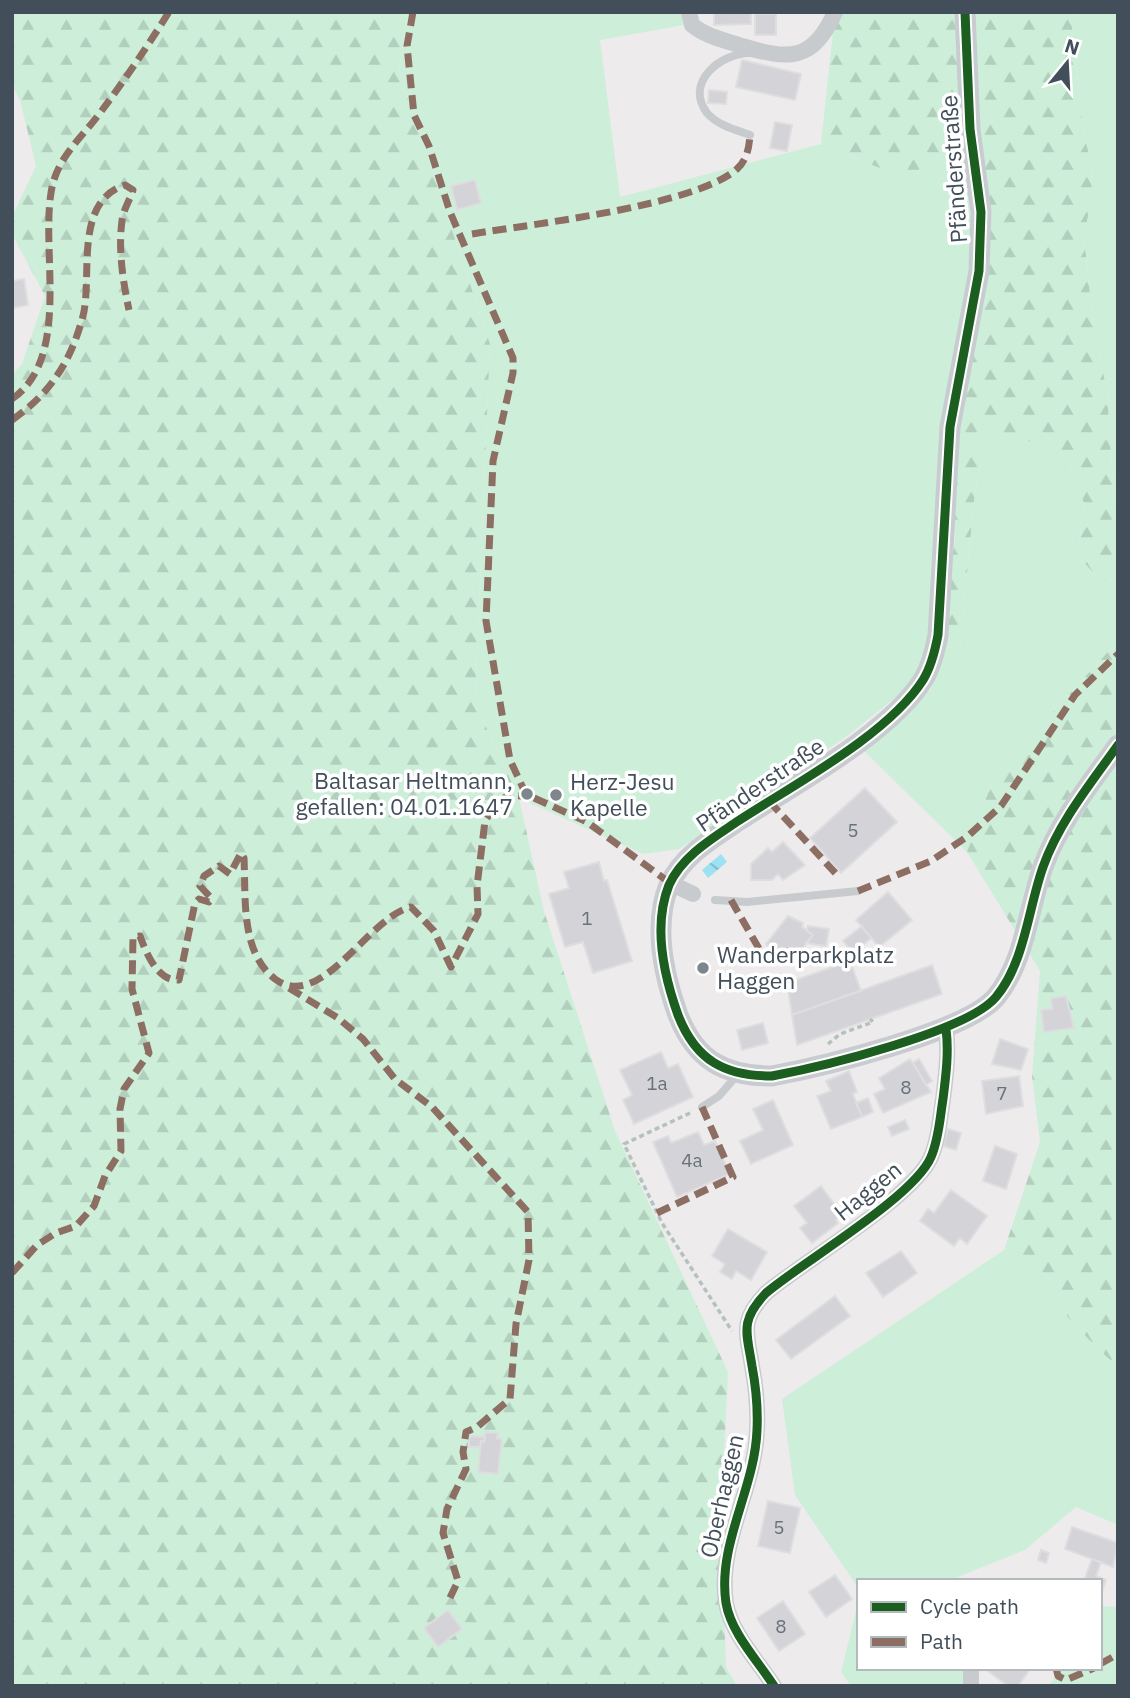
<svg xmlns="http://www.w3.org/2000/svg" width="1130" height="1698" font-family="'IBM Plex Sans',sans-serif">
<defs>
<pattern id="forest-firs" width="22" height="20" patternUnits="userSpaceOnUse" patternTransform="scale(1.75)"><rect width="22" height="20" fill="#cdefd9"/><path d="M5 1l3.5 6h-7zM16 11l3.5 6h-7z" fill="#b1cfbc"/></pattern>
<pattern id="water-waves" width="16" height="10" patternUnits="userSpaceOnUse" patternTransform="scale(1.75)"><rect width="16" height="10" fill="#9ce2f3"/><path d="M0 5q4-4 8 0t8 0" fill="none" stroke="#81bac8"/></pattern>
</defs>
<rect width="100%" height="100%" fill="#edebec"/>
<path fill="#cdefd9" d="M 408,12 L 682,12 L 684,25 L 600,40 L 620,197 L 821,144 L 909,180 L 963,135 L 973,210 L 971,266 L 930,634 L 911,685 L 847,736 L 679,849 L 643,854 L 519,798 L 475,703 L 490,344 L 399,71 Z
M 1079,12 L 1118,12 L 1118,511 L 1114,501 L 1107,391 L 1093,325 L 1084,236 L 1092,194 L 1091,161 L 1084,136 L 1072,27 Z
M 987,429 L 1039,444 L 1066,456 L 1084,503 L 1078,556 L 1101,581 L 1118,579 L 1118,641 L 994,776 L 967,852 L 862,749 L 931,689 L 940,648 L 960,647 L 974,500 Z
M 1004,1250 C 1045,1287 1076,1331 1118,1367 L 1118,1525 L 1076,1507 L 1025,1550 L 948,1581 L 859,1581 L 859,1589 L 795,1495 L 782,1399 Z
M 859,1599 L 859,1668 L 965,1668 L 964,1686 L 851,1686 L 841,1672 Z
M 1100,1606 L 1118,1607 L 1118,1686 L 1049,1686 L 1061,1668 L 1100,1668 Z"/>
<path fill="url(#forest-firs)" d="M 12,12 L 408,12 L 399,71 L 490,344 L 475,703 L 519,798 L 544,911 L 615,1131 L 728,1372 L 721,1521 L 726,1667 L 737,1686 L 12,1686 L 12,375 L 22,364 L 45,296 L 12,234 L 12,217 L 36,166 L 20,100 L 12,85 Z
M 835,12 L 1079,12 L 1072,27 L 1084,136 L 1091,161 L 1092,194 L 1084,237 L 1093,325 L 1107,391 L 1114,501 L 1118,511 L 1118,579 L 1101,581 L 1078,556 L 1084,503 L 1066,456 L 1039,444 L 987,429 L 974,500 L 960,647 L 940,648 L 955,538 L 950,427 L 979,271 L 969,130 L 909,180 L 821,144 Z
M 1118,641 L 1118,1367 C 1076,1331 1045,1287 1004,1250 L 1040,1142 L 1032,1076 L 1040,971 L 967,852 L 994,776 Z"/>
<path fill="url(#water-waves)" d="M 721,854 L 727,862 L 708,878 L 702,870 Z"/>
<path fill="#d4d3d7" stroke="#dedddf" stroke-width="2" d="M 714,12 L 751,12 L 751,24 L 714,25 Z
M 755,14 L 776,14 L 776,35 L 755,35 Z
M 742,60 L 801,74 L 795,100 L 736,87 Z
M 709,90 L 727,92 L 726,104 L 708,103 Z
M 775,122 L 792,125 L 787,151 L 770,148 Z
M 475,180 L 481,203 L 457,210 L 451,186 Z
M 24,279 L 28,305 L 12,308 L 12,281 Z
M 558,788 L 563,796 L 555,802 L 549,795 Z
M 865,788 L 897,822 L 841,873 L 810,838 Z
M 783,842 L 805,865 L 783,880 L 778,874 L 772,880 L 751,880 L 751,864 L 768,848 L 772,852 Z
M 599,862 L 604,881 L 607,880 L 632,961 L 593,973 L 583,942 L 565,947 L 549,894 L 569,888 L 564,872 Z
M 888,892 L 912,920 L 879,947 L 856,920 Z
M 788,916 L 803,923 L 802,927 L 813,935 L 791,964 L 782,957 L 779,959 L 766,944 Z
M 808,926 L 829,929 L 826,946 L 806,943 L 813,935 L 807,931 Z
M 862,926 L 871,938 L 853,953 L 843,941 Z
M 850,961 L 861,991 L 792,1015 L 787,983 Z
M 932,965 L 942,994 L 797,1045 L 792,1015 Z
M 1066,996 L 1074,1028 L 1044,1032 L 1041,1010 L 1052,1009 L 1051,998 Z
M 763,1023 L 768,1043 L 742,1050 L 737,1030 Z
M 1000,1039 L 1028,1049 L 1021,1070 L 992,1064 Z
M 661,1052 L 668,1068 L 678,1064 L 693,1097 L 634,1124 L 623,1100 L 632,1095 L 620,1070 Z
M 910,1059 L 931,1092 L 883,1113 L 874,1094 L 885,1089 L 879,1078 Z
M 919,1059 L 932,1081 L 926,1085 L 913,1063 Z
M 849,1071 L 857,1092 L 853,1094 L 862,1117 L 831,1129 L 817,1096 L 831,1091 L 826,1081 Z
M 1019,1076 L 1023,1106 L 986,1114 L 982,1081 Z
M 868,1098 L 873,1112 L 862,1117 L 856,1103 Z
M 773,1100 L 793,1145 L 751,1164 L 740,1141 L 763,1130 L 753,1109 Z
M 905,1120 L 909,1129 L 892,1136 L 888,1127 Z
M 948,1129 L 961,1133 L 956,1150 L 943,1146 Z
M 698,1132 L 704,1145 L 715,1141 L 730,1174 L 677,1197 L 653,1142 L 668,1136 L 671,1143 Z
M 995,1146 L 1017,1154 L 1006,1189 L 983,1181 Z
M 821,1186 L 842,1215 L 836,1220 L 838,1223 L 812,1243 L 800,1228 L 807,1223 L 794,1206 Z
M 951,1190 L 987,1216 L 967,1244 L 960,1238 L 954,1246 L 920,1221 L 928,1209 L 934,1213 Z
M 728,1229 L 767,1252 L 751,1280 L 736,1271 L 732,1279 L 720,1272 L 725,1264 L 712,1256 Z
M 901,1251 L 917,1273 L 883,1297 L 866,1273 Z
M 835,1296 L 850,1316 L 791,1359 L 776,1340 Z
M 485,1432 L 498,1433 L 497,1438 L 502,1439 L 498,1474 L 478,1472 L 481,1441 L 484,1442 Z
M 469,1436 L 485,1437 L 484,1442 L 481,1441 L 480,1447 L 469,1447 Z
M 768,1501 L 800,1508 L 790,1553 L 758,1546 Z
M 1072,1527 L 1118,1543 L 1113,1567 L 1065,1549 Z
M 1041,1550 L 1049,1553 L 1046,1563 L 1038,1560 Z
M 1092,1559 L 1101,1562 L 1096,1576 L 1106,1580 L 1101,1594 L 1100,1581 L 1084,1581 Z
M 835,1575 L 852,1599 L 826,1617 L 809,1592 Z
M 783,1601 L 805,1634 L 779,1651 L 757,1618 Z
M 448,1610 L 462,1629 L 438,1647 L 424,1628 Z
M 990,1668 L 1031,1668 L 1018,1686 L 1008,1686 L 988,1671 Z"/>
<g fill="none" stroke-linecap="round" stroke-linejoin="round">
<path stroke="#b3c2bd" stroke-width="3.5" stroke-dasharray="5 3.5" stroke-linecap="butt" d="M 828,1044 L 840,1034 L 873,1022 L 870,1019
M 690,1113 L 624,1144 L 662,1223 L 732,1331"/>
<path stroke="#c8cbce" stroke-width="8" d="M 750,135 C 736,130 717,125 707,113 C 684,82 721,53 750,53
M 715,900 L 747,902 L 858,891
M 702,1107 L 719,1096 L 738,1074"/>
<path stroke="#c8cbce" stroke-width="16" d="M 689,12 L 692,25 C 707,37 724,40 742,46 C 789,60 813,62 835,12
M 670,883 L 693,894
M 774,1686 C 758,1661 731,1633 726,1603 C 717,1544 755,1489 757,1430 C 758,1409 756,1387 752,1366 C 747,1333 739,1321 766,1293 C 804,1261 914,1197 931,1157 C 939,1139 940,1117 943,1099 C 946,1075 949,1052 946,1029
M 971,1686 L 971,1668"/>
<path stroke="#c8ccd0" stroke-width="21" d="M 965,12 L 970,129 L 981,212 L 979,271 L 950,427 L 938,635 C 935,651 931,667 923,680 C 888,735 793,785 738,821 C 713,838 682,856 669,885 C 653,925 664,976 678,1015 C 696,1061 725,1076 772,1076 C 820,1067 967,1032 996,997 C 1025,962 1028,909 1043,867 C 1059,822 1091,783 1118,745"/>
<path stroke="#8d6e63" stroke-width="7" stroke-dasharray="14 7" stroke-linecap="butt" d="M 413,12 L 407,46 L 414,115 L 429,146 L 450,212 L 513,358 L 513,373 L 493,461 L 486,621 L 510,760 L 523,788 L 532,797 L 587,822 L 670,883
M 472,234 C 532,224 695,206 737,169 C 747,160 749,148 750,135
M 12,399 C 71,358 41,254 51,193 C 56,158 80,140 100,113 C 124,81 147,47 169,12
M 12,420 C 51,393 71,361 83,316 C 93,276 73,202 125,185 L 133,190 C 130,200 123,210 122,221 C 118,249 123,282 129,310
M 769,801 L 839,877
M 858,891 L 931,861 L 968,836 L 1001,806 L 1075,695 L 1118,654
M 731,900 L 765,959 L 774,955
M 289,988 L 338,1018 L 363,1039 L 395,1079 L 432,1107 L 528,1212 L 529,1260 L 516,1324 L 510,1399 L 477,1427 L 466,1432 L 463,1452 L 466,1469 L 447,1509 L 443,1533 L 458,1581 L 447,1604
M 657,1213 L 733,1177 L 702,1107
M 12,1273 L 37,1245 L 56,1233 L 76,1226 L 94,1206 L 105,1176 L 121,1151 L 120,1109 L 124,1089 L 149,1053 L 132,989 L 133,937 L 140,936 C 146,953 158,982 179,980 L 195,903 L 199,899 L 209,902 L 212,899 L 200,886 L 204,876 L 219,866 L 230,874 L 241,853 L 244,858 C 246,897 240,952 275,979 C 321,1013 368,917 411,907 L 434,931 L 451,967 L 478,914 L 477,886 L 485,821 L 494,807 L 508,795 L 532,797
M 1100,1664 L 1118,1654
M 1056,1668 L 1058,1676 L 1066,1680 L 1094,1668"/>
<g stroke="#fff" stroke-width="13">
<path id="cycleway" d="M 965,12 L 970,129 L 981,212 L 979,271 L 950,427 L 938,635 C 935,651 931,667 923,680 C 888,735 793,785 738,821 C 713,838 682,856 669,885 C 653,925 664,976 678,1015 C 696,1061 725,1076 772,1076 C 820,1067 967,1032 996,997 C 1025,962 1028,909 1043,867 C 1059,822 1091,783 1118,745
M 774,1686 C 758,1661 731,1633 726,1603 C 717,1544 755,1489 757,1430 C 758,1409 756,1387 752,1366 C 747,1333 739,1321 766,1293 C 804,1261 914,1197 931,1157 C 939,1139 940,1117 943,1099 C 946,1075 949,1052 946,1029"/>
</g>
<use href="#cycleway" stroke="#1b5e20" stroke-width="9"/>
</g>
<g fill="#7e868d" stroke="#fff" stroke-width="2.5">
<circle cx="527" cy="794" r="7"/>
<circle cx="556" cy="795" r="7"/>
<circle cx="703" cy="968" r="7"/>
</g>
<g text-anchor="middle" stroke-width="7" stroke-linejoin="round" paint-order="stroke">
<g font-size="19" fill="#68727a">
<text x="853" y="837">5</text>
<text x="587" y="925">1</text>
<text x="657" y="1090">1a</text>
<text x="906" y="1094">8</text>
<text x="1002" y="1100">7</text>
<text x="692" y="1167">4a</text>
<text x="779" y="1534">5</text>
<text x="781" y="1633">8</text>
</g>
<g font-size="23" fill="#424f5a" stroke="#fff">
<text transform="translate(954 169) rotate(-94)" y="8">Pfänderstraße</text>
<text transform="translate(760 785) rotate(-34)" y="8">Pfänderstraße</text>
<text transform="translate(868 1191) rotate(-39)" y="8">Haggen</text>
<text transform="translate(722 1496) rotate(-77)" y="8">Oberhaggen</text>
</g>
<g font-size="23" fill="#424f5a" stroke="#fff" text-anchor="start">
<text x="513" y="789" text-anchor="end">Baltasar Heltmann,<tspan x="513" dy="26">gefallen: 04.01.1647</tspan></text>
<text x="570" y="790">Herz-Jesu<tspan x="570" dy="26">Kapelle</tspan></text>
<text x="717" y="963">Wanderparkplatz<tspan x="717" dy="26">Haggen</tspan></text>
</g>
</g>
<rect width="1130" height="1698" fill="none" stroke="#424f5a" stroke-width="28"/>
<rect x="857" y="1579" width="245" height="91" fill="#ffffff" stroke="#b3b9bd" stroke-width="2"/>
<rect x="871" y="1602" width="35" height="10" fill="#1b5e20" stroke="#b3b9bd" stroke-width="2"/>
<text x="920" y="1614" font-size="21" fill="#424f5a">Cycle path</text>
<rect x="871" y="1637" width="35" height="10" fill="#8d6e63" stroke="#b3b9bd" stroke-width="2"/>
<text x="920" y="1649" font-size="21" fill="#424f5a">Path</text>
<g transform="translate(1067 63) rotate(18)" stroke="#ffffff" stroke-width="5" paint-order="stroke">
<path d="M0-5L12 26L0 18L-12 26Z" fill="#424f5a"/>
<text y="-10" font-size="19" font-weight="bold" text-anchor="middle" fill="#424f5a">N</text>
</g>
</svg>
